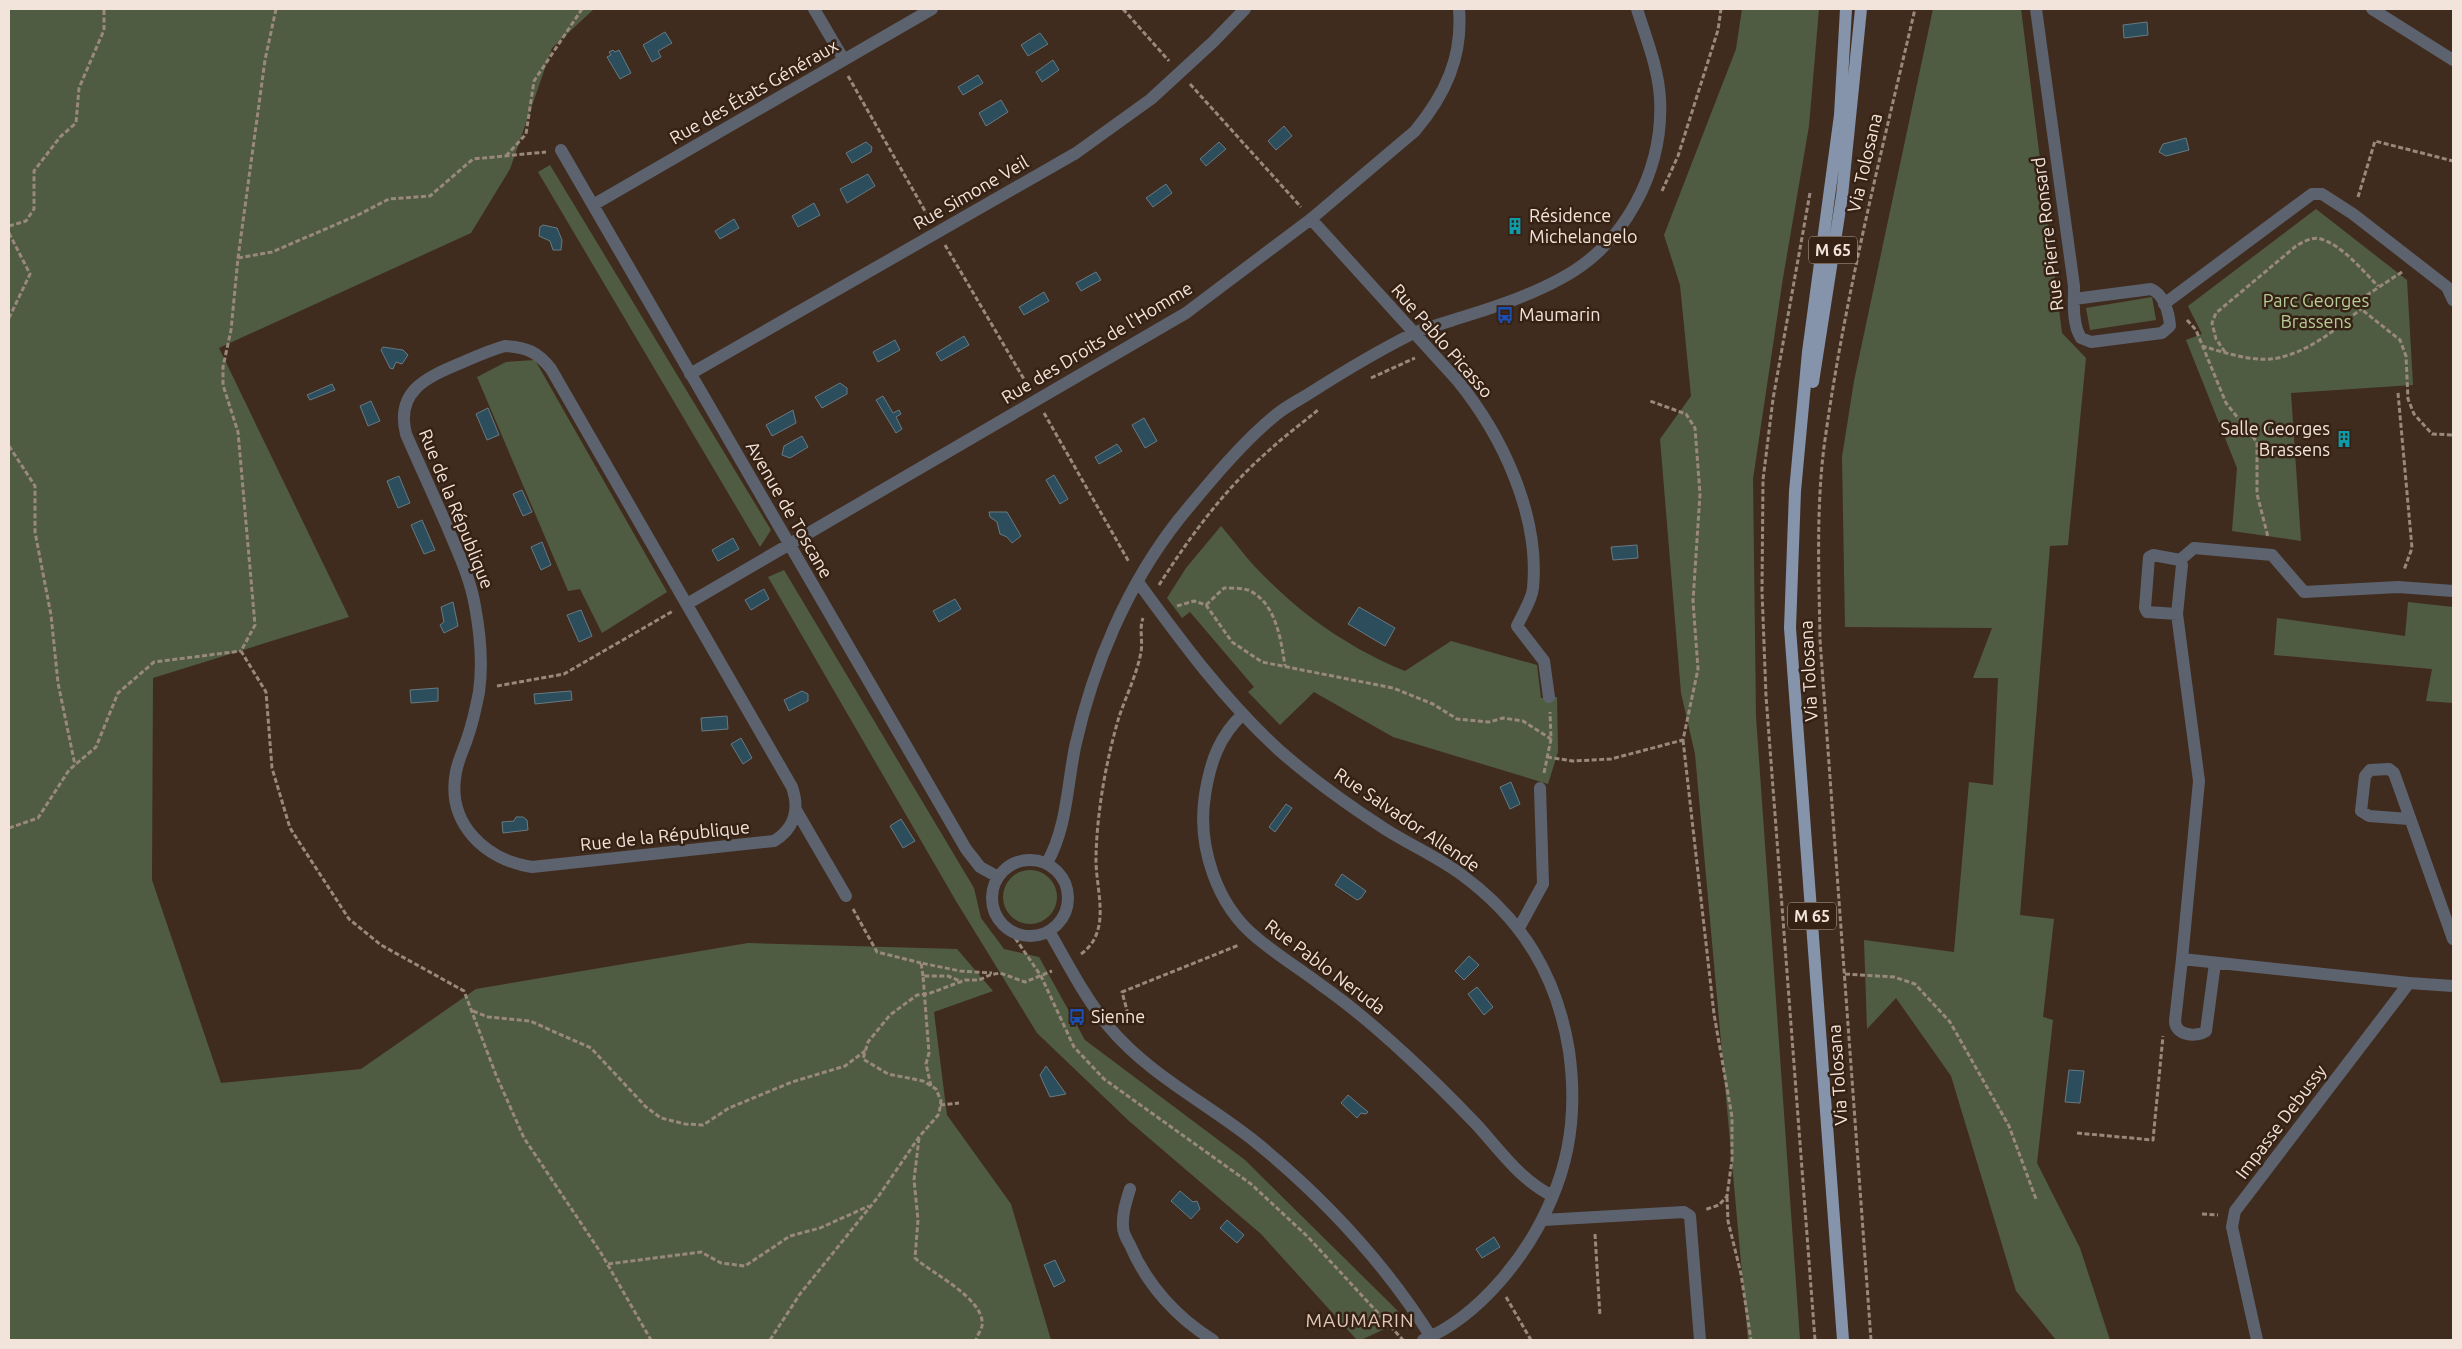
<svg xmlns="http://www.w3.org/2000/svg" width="2462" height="1349" font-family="Ubuntu,sans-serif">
<rect width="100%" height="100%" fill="#402c1e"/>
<path fill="#505c41" d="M 9,9 L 594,9 L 552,48 L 510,169 L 471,233 L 219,348 L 349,617 L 153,678 L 152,880 L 221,1083 L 361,1069 L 476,989 L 748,943 L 957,949 L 993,991 L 934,1012 L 947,1115 L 1011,1204 L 1051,1340 L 9,1340 Z
M 1742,9 L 1819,9 L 1809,126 L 1783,278 L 1753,479 L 1756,717 L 1800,1340 L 1748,1340 L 1695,754 L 1681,693 L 1660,439 L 1691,396 L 1680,285 L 1664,235 L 1736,49 Z
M 1933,9 L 2021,9 L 2062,333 L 2086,358 L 2068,545 L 2050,546 L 2020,915 L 2054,919 L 2043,1017 L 2053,1020 L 2037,1163 L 2080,1248 L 2110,1340 L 2056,1340 L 2016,1291 L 1951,1076 L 1896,998 L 1867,1029 L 1864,940 L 1954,952 L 1969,782 L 1993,785 L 1998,678 L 1973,678 L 1992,628 L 1845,627 L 1842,457 L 1854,381 Z
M 550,165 L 771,530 L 760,547 L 538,172 Z
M 2316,209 L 2407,280 L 2413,385 L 2291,393 L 2301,541 L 2232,531 L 2237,468 L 2186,340 L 2202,334 L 2188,306 Z
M 2152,297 L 2156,320 L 2090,330 L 2086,308 Z
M 535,360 L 667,592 L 602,633 L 580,589 L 568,591 L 477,377 L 506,362 Z
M 1221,526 C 1234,541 1246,558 1261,573 C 1303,616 1349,648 1405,671 L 1451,641 L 1537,665 L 1541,698 L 1557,697 L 1558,752 L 1548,784 L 1393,737 L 1314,692 L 1280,725 L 1248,692 L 1254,687 L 1190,612 L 1182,618 L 1167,598 L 1186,568 Z
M 784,570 L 974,888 L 981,918 L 1004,949 L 1039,957 L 1085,1040 L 1245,1160 L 1406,1319 L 1361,1340 L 1357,1340 L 1261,1234 L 1129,1121 L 1037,1033 L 956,901 L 768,577 Z
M 2408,602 L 2453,607 L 2453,703 L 2426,701 L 2432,669 L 2274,655 L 2277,618 L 2405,636 Z
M1003 897a27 27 0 1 1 54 0a27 27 0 1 1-54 0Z"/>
<path fill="#2b4d5c" stroke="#677a82" d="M 2147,22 L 2148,35 L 2124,38 L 2123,25 Z
M 665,32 L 672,43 L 658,51 L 661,57 L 652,62 L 643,45 Z
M 1040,33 L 1048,44 L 1028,56 L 1021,45 Z
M 613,50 L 615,52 L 619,50 L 631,73 L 620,79 L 607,57 L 611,55 L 609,52 Z
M 1053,60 L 1059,70 L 1042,82 L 1036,72 Z
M 978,75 L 983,83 L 963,95 L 958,87 Z
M 1001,100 L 1008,112 L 986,126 L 979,113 Z
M 1284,126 L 1292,136 L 1276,150 L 1268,141 Z
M 2186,138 L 2189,150 L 2166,156 L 2159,152 L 2163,144 Z
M 866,142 L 872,147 L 871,152 L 852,163 L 846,153 Z
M 1219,142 L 1226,149 L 1206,166 L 1200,159 Z
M 868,174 L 875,186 L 847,203 L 840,189 Z
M 1166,184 L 1172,193 L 1153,207 L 1146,198 Z
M 814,203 L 820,215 L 798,227 L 792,216 Z
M 734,219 L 739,228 L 720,239 L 715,231 Z
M 543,225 L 557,228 L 562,240 L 561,250 L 553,250 L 550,241 L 539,236 L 540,227 Z
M 1096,272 L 1101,280 L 1081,291 L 1076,283 Z
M 1044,292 L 1049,301 L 1024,315 L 1019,307 Z
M 964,336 L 969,345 L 941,361 L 936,353 Z
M 895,340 L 900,350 L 878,362 L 873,352 Z
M 383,347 L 403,350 L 408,355 L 402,364 L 396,362 L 393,369 L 390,368 L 381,350 Z
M 840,383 L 847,388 L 847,394 L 822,408 L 815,397 Z
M 332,384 L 335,390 L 310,400 L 307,395 Z
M 883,396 L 893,413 L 899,410 L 901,414 L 896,417 L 902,429 L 896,433 L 876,400 Z
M 371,401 L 380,421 L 368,426 L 360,406 Z
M 488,408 L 499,435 L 487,440 L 476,414 Z
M 793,410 L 796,423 L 772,436 L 766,425 Z
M 1144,418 L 1157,441 L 1145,448 L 1132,425 Z
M 802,436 L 808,447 L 790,458 L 782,455 L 784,446 Z
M 1117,444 L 1122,451 L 1099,464 L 1095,457 Z
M 1054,475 L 1068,499 L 1060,504 L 1046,480 Z
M 399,476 L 410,503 L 398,508 L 387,481 Z
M 522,490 L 532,512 L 523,516 L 513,494 Z
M 989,512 L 1007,512 L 1021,536 L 1012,543 L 1007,537 L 1000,534 L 997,522 L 990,517 Z
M 422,520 L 435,550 L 424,554 L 411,525 Z
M 733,538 L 739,549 L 718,561 L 712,550 Z
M 542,542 L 551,565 L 541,570 L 531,547 Z
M 1637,545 L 1638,558 L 1613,560 L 1611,547 Z
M 764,589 L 769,599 L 751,610 L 745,600 Z
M 955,599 L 961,609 L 939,622 L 933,611 Z
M 453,602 L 458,626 L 444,633 L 440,625 L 444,622 L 441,607 Z
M 1359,607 L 1395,628 L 1385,646 L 1348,624 Z
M 581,610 L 592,636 L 579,642 L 567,615 Z
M 438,688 L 438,701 L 411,703 L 410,690 Z
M 571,691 L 572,700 L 535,704 L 534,694 Z
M 802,691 L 808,694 L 808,701 L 789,711 L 784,700 Z
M 727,716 L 728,729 L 702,731 L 701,718 Z
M 741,738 L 752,758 L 743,764 L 731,744 Z
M 1511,782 L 1520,804 L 1510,809 L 1500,787 Z
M 1286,804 L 1292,808 L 1275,832 L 1269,827 Z
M 516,817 L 523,817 L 527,820 L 528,830 L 503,833 L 502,822 L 514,821 Z
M 901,819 L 915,841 L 903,848 L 890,826 Z
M 1342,874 L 1366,891 L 1361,898 L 1357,900 L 1335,885 Z
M 1469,956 L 1479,965 L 1464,980 L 1455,971 Z
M 1477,987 L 1493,1007 L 1484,1015 L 1468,994 Z
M 1046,1066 L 1066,1094 L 1050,1097 L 1040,1075 Z
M 2069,1070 L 2084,1071 L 2080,1103 L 2065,1102 Z
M 1348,1095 L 1368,1112 L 1366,1114 L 1361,1113 L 1357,1118 L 1341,1103 Z
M 1180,1191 L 1193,1202 L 1197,1201 L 1200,1209 L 1191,1219 L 1171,1201 Z
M 1227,1220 L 1244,1235 L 1237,1243 L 1220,1228 Z
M 1494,1237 L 1500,1247 L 1482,1258 L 1476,1249 Z
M 1055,1260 L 1065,1281 L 1054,1287 L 1044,1265 Z"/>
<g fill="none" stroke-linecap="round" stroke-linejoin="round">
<path stroke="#99887c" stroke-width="3" stroke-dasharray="5 2.5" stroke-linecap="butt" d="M 276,9 L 265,60 L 238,258 L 231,330 L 223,367 L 223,385 L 238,432 L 255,625 L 241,651 L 266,692 L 272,768 L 290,828 L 349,919 L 381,945 L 464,991 L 496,1075 L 524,1138 L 601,1253 L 651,1340
M 1123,9 L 1169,61
M 848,76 L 929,218
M 1190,84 L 1301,207
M 506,156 L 526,134 L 534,81 L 582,9
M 1662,191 L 1678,156 L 1718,30 L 1721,9
M 1810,193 L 1773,399 L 1763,480 L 1762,591 L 1766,696 L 1815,1340
M 2358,197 L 2375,141 L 2453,161
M 9,226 L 26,221 L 34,209 L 34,171 L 60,137 L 76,123 L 79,88 L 104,30 L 104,9
M 9,233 L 30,274 L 9,318
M 945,245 L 1028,386
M 238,258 L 272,252 L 358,215 L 389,199 L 430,196 L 473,159 L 546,152
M 2402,272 L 2367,295 L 2361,309 L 2400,340 L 2406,356 L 2408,399 L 2414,414 L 2432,434 L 2453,435
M 2187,320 L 2196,330 L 2226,403 L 2257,442 L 2257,494 L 2268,537
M 2202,346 C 2226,353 2258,364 2282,357 C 2313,349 2337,328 2361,309
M 2225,352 L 2216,339 L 2212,323 L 2216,313 L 2296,246 C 2303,242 2313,236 2321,239 C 2343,246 2362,270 2378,286
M 1371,378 L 1415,358
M 2398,393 L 2412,548 L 2404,570
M 1044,413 L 1129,562
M 9,446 L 35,486 L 35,532 L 51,615 L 58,683 L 75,765
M 1159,585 C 1189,538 1223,491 1265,454 C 1282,438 1301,424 1318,410
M 1206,605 L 1224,588 C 1231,588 1241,588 1248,590 C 1276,602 1281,640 1285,666
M 1177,606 L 1194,601 L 1206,605 L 1232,642 L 1262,662 L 1393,688 L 1433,704 L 1457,719 L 1489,722 L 1503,718 L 1523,721 L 1551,739
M 497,686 L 564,674 L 673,611
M 1683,740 L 1714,1014 L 1732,1117 L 1732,1160 L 1727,1196 L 1719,1205 L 1704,1210
M 1547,757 L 1573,761 L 1611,759 L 1683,740 L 1698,669 L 1693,601 L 1700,494 L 1695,428 L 1686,414 L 1650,401
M 1544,773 L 1551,739 L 1550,712
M 9,828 L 38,818 L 69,770 L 96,747 L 118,693 L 154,662 L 241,651
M 853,909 L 877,952 L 921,963
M 1011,932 L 1041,976 L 1074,1047 L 1104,1079 L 1251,1184 L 1307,1236 L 1403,1340
M 1081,954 C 1113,931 1095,889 1096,857 C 1097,811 1106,761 1119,717 C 1126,696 1137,674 1141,652 C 1143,640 1139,629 1143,618
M 1845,974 L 1894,977 L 1915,984 L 1950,1022 L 2009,1126 L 2036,1199
M 923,976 L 921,963 L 960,971 L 992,973
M 473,1011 L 488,1017 L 530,1021 L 591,1048 L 646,1107 L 661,1118 L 685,1124 L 703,1125 L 729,1108 L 792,1082 L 845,1066 L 865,1051
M 1122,1019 L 1128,1014 L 1122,992 L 1239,945
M 931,1086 L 926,1064 L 929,1053 L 923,976 L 948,976 L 962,982
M 940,1105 L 959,1103
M 2077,1133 L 2153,1140 L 2163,1036
M 919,1138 L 914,1180 L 918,1220 L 915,1258 C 931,1273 986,1299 982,1326 C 981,1330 977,1336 976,1340
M 1727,1197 L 1728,1221 L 1741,1274 L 1751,1340
M 2202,1214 L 2218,1215
M 1595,1234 L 1600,1316
M 608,1264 L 701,1252 L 721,1263 L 745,1266 L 790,1236 L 820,1228 L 869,1206
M 1506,1297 L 1531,1340
M 770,1340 L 800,1294 L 878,1197 L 919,1137 L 939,1114 L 941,1101 L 936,1089 L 923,1081 L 888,1074 L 863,1059 L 868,1042 L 890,1015 L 917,995 L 928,994 L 965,980 L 979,980 L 990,975 L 1000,973 L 1025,982 L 1052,971
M 1871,1340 L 1820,640 C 1819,576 1816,511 1824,447 C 1844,299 1881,154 1915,9"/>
<path stroke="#5c636f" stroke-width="12" d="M 814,9 L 844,60
M 2036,9 L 2074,286 C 2074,302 2072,324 2081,338 L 2091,342 L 2162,333 L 2170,326 C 2169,313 2164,294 2151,289 L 2074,299
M 2372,9 L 2453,60
M 561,150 L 966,849 L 980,867 L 998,877
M 593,205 L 932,9
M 1311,219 L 1457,380 C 1502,435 1540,515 1533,588 C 1532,600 1522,615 1517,626 L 1544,661 L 1549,697
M 2164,304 L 2312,194 L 2322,194 L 2353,214 L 2447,287 L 2453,300
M 505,346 C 526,347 538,352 551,369 L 792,787 C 800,810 794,829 774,841 L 532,867 C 485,860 446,823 456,772 C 458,760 464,749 468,736 C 473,722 476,707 479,692 C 483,664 480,633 475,606 C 470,577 457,550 446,524 C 433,494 419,464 406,434 C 395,390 428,377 461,363 C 475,357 490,350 505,346 Z
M 690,374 L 1076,153 L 1151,99 L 1213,42 L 1245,9
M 2180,560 L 2194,548 L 2272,555 L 2304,592 L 2398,587 L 2453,591
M 1138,582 C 1181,641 1225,701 1280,751 C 1313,780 1348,805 1385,829 C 1410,845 1438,857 1462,875 C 1523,920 1557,976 1569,1051 C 1576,1100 1572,1152 1552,1198 C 1529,1254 1480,1316 1423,1340
M 687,604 L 1186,313 L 1311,219 L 1415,131 C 1445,95 1463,57 1459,9
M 2177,614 L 2147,612 L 2145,608 L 2149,557 L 2153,555 L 2180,560 L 2182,565 L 2177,614 L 2199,781 L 2182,959 L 2409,983
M 1243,714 C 1219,736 1210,763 1205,795 C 1197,845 1216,905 1257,938 C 1277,955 1300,969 1321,985 C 1351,1006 1379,1030 1406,1055 C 1430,1077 1453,1100 1476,1124 C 1500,1150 1520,1180 1553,1196
M 796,810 L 846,896
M 2409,819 L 2369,816 L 2361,811 L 2365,776 L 2370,770 L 2389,769 L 2394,773 L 2453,939
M992 898a38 38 0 1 1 76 0a38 38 0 1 1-76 0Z
M 1047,863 C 1067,827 1067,787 1075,747 C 1093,666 1127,585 1179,519 C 1207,485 1242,442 1277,414 C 1287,406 1299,400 1310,393 C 1343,372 1376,352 1410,335 C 1423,328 1439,325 1453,320 C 1489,309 1527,297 1560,279 C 1625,245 1664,170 1660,98 C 1658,67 1646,38 1637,9
M 1519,928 L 1543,884 L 1540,788
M 1049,931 C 1068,964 1085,998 1109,1027 C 1150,1076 1209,1104 1258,1144 C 1325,1199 1387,1266 1433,1340
M 2182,959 L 2175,1021 C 2175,1035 2196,1038 2206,1031 L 2215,963
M 1130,1189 C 1126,1202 1122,1214 1123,1227 C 1123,1233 1127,1240 1130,1245 C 1147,1285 1177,1318 1213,1340
M 1543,1220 L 1684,1212 L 1690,1216 L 1700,1340
M 2257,1340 L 2232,1227 L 2235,1211 L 2409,983 L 2453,986"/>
<path stroke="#8593ab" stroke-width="12" d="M 1813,382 L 1842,196 L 1861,9
M 1843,1340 L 1790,628 L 1795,491 L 1808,352 L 1840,115 L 1846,9"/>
</g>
<defs>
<g id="building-bare" transform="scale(1.35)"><path d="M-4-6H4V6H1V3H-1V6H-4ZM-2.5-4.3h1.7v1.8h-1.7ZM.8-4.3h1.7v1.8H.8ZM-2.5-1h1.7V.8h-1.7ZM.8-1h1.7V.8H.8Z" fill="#0f9aa8" stroke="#362214" stroke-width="2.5" paint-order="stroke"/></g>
<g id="bus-bare" transform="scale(1.35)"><path d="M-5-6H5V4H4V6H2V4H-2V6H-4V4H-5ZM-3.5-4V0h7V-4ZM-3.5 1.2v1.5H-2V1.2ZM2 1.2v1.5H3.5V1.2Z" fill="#1a4fb4" stroke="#362214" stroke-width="2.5" paint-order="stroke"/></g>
</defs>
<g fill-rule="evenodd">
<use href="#building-bare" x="1515" y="226"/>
<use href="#bus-bare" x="1505" y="315"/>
<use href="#building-bare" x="2344" y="439"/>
<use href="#bus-bare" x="1077" y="1017"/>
</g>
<g text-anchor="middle" stroke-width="5" stroke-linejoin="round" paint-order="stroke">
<g fill="#362214" stroke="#baaa9f" stroke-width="1">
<rect x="1809" y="236.5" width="48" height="27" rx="4"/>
<rect x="1788" y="902.5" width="48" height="27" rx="4"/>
</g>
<g font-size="16" font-weight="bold" fill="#f2e4db">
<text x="1833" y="256">M 65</text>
<text x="1812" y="922">M 65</text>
</g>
<g font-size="18" fill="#f2e4db" stroke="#362214">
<text transform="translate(754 92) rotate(-30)" y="6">Rue des États Généraux</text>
<text transform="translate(1865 163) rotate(-77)" y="6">Via Tolosana</text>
<text transform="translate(971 193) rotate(-30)" y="6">Rue Simone Veil</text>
<text transform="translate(2048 234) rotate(-97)" y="6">Rue Pierre Ronsard</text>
<text transform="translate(1442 341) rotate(49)" y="6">Rue Pablo Picasso</text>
<text transform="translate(1097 343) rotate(-31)" y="6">Rue des Droits de l'Homme</text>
<text transform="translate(456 509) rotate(68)" y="6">Rue de la République</text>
<text transform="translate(789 510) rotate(60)" y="6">Avenue de Toscane</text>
<text transform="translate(1809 671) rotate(-93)" y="6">Via Tolosana</text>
<text transform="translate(1407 820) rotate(34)" y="6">Rue Salvador Allende</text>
<text transform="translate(665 836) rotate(-6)" y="6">Rue de la République</text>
<text transform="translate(1325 967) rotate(37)" y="6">Rue Pablo Neruda</text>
<text transform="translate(1838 1075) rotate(-94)" y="6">Via Tolosana</text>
<text transform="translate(2281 1122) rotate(-53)" y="6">Impasse Debussy</text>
</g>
<g font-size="18" fill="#f2e4db" stroke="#362214" text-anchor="start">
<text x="1529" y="222">Résidence<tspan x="1529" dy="21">Michelangelo</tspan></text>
<text x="1519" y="321">Maumarin</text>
<text x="2330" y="435" text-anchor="end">Salle Georges<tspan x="2330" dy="21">Brassens</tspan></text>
<text x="1091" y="1023">Sienne</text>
</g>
<g font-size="18" fill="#b5cd97" stroke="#362214">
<text x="2316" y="307">Parc Georges<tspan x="2316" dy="21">Brassens</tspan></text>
</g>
<g font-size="19" letter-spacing="1" fill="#e4c9b8" stroke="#362214">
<text x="1360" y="1327">MAUMARIN</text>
</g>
</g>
<rect width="2462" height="1349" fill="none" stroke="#f2e4db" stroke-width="20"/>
</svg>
